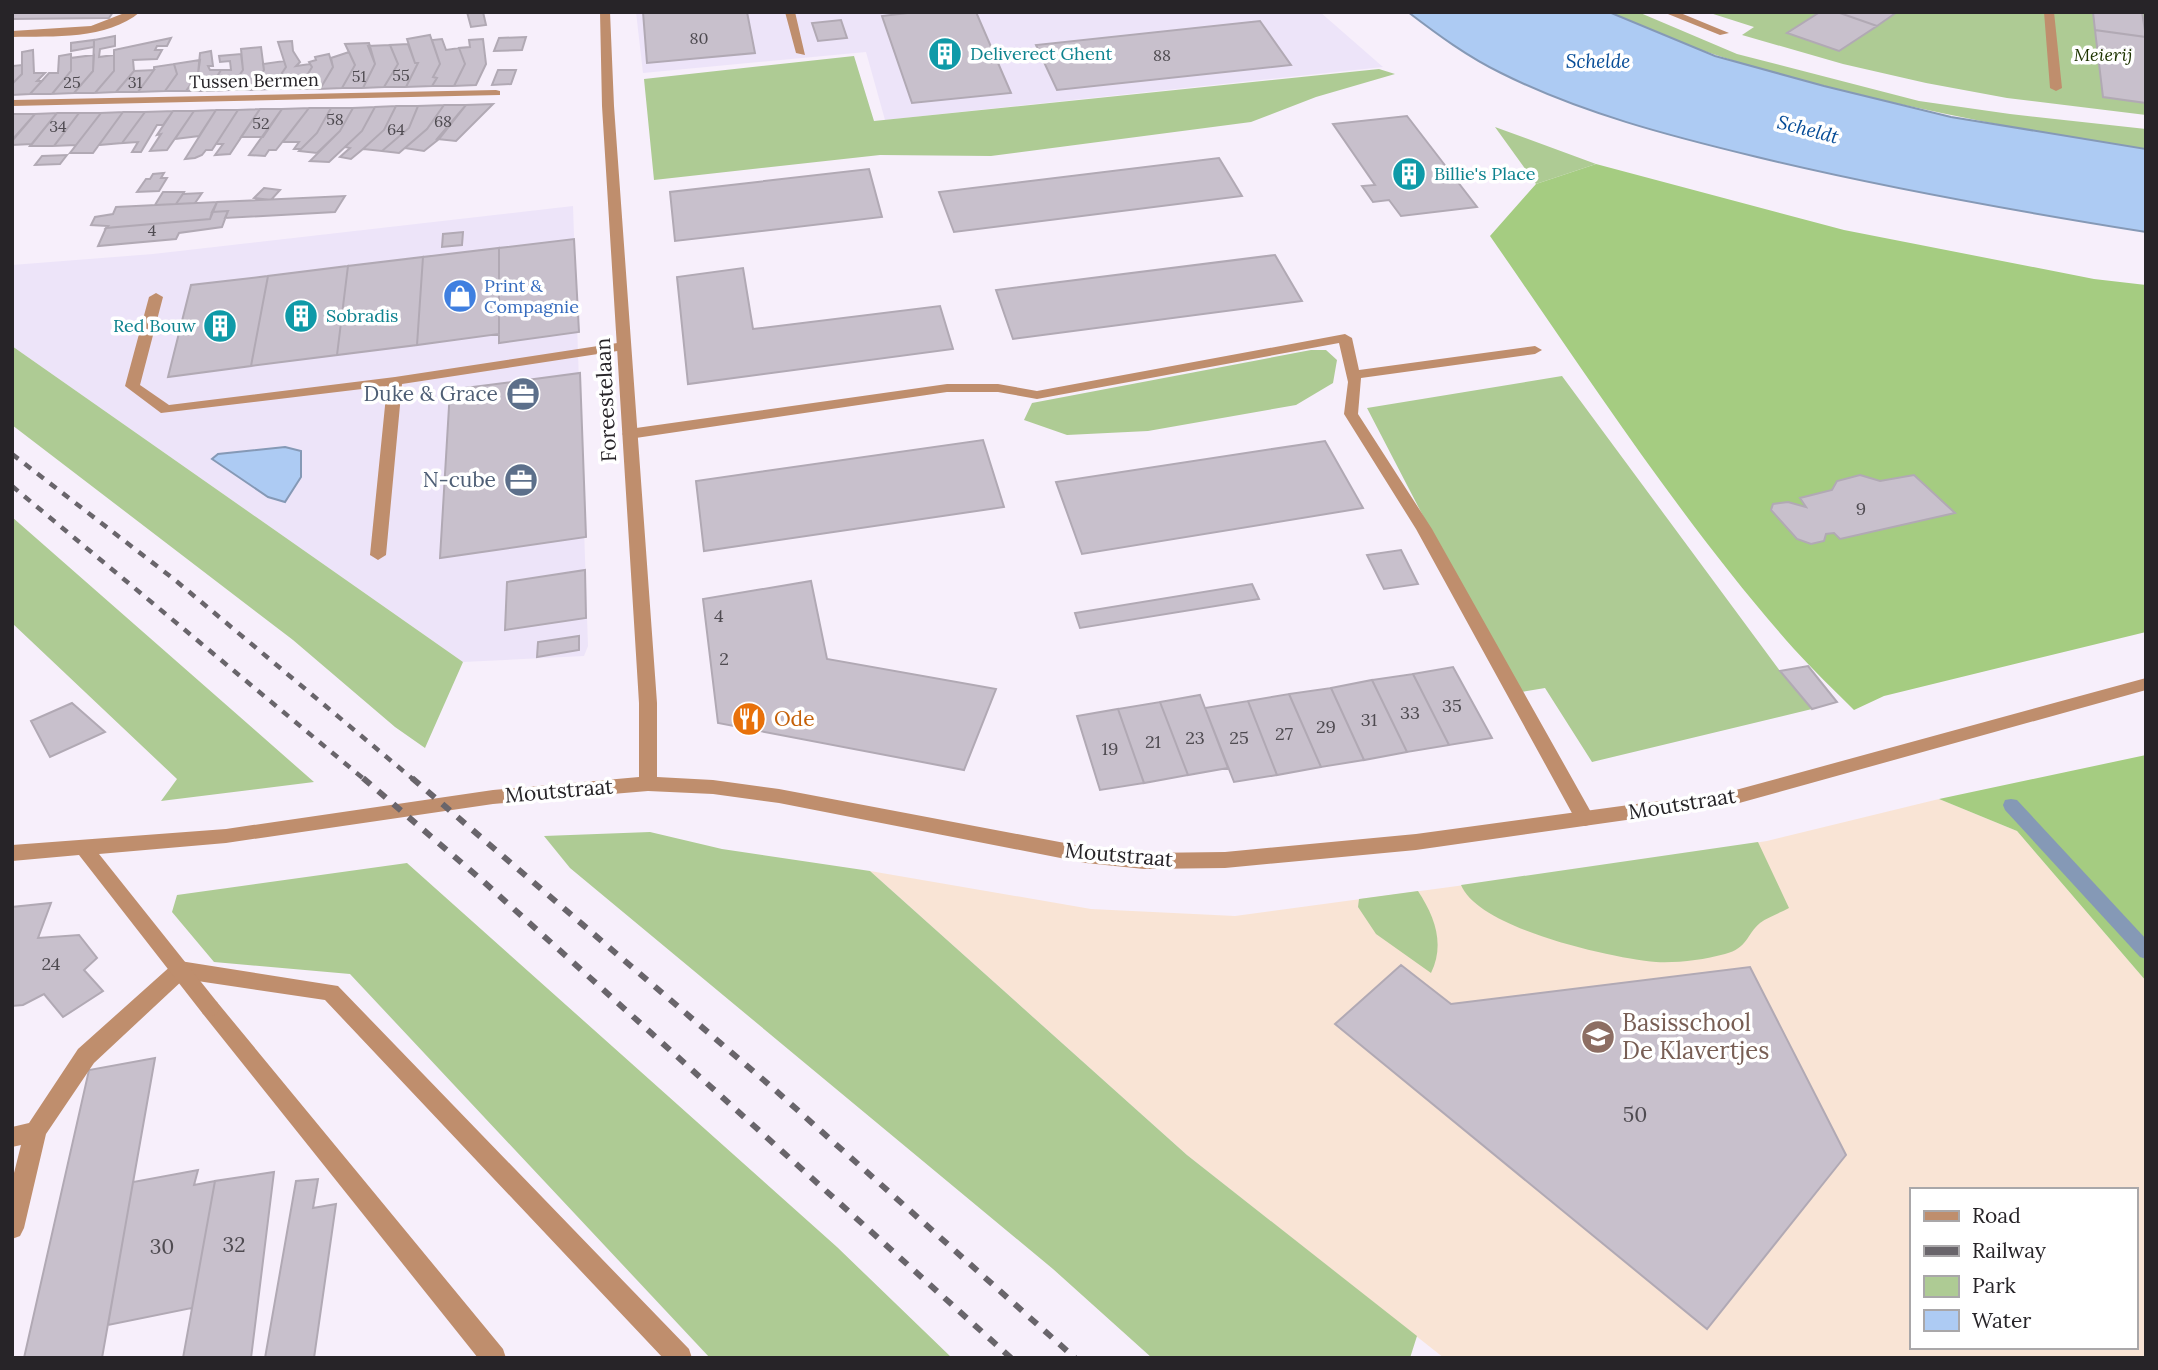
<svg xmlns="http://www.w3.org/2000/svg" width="2158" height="1370" font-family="Lora,serif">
<rect width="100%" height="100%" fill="#f7effb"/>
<path fill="#ede4f9" d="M 636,12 L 1320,12 L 1383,67 L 885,120 L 866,52 L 643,73 Z
M 573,206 L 588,646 L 584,656 L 463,662 L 12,346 L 12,265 L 153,254 Z"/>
<path fill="#f9e4d5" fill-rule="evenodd" d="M 1939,799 L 2017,831 L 2146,981 L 2146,1358 L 1444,1358 L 1187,1155 L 870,871 L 1091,909 L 1235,916 L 1613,865 L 1767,841 ZM 1911,1190 L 2135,1190 L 2135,1347 L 1911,1347 Z"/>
<path fill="#aecb94" d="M 1609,12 L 1638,12 L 1737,54 L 1919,101 L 2010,114 L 2146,129 L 2146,149 C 2047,135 1949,116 1852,93 C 1768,72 1686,50 1609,12 Z
M 1707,12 L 2146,12 L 2146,115 L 2007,98 L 1926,83 L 1843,64 L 1742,35 L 1754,27 Z
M 854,56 L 874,121 L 1379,69 L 1395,74 L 1316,97 L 1251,122 L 991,156 L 880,155 L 654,180 L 644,79 Z
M 1495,127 L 1596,164 L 1536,184 Z
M 12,346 L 463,662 L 425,748 L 395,727 L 293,640 L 12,425 Z
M 1311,350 L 1326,350 L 1337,360 L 1333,383 L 1296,405 L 1148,431 L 1067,435 L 1024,420 L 1032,403 Z
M 1562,376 L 1780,671 L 1812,709 L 1592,762 L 1545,688 L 1515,693 L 1367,408 Z
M 12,517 L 314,782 L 161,801 L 177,779 L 12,623 Z
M 650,832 L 722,849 L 870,871 L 1187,1155 L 1417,1336 L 1410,1358 L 1152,1358 L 1053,1269 L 570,868 L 544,836 Z
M 1758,842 L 1789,908 C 1780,913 1768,917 1760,923 C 1746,935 1748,948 1725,954 C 1703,960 1678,963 1656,962 C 1611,958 1479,929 1461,885 Z
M 407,863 L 837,1247 L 952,1358 L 710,1358 L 350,974 L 214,962 L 172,912 L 177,895 Z
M 1418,891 C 1435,917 1445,944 1431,973 L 1376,934 L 1358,907 L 1359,899 Z"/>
<path fill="#a5cc81" d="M 1596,164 L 1844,230 L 2094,279 L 2146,285 L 2146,632 L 1884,696 L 1854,710 C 1834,690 1813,670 1794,649 C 1683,524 1586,374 1490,236 L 1536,184 Z
M 2146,755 L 2146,981 L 2017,831 L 1939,799 Z"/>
<path fill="#adcbf3" stroke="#8599b6" stroke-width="2" d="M 1408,12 L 1609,12 L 1715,56 L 1824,86 L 1951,117 L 2146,149 L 2146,232 C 2015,211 1885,188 1757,157 C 1670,136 1581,113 1501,73 C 1468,57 1438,35 1408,12 Z
M 285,447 L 301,451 L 301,477 L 285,502 L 268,497 L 212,459 L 218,454 Z"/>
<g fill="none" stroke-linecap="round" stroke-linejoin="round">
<path fill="#8599b6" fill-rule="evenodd" d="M 2011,799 L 2017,800 L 2146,939 L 2146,959 L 2140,957 L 2005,810 L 2003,805 L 2005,800 Z"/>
</g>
<path fill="#c8c0cc" stroke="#b1a9b4" stroke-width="2" d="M 12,12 L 113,12 L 109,18 L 12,19 Z
M 467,12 L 483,12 L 486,25 L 471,27 Z
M 643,12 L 747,12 L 755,53 L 647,63 Z
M 916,12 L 976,12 L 1011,93 L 912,103 L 882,16 Z
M 1820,12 L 1837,12 L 1877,26 L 1839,51 L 1787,33 Z
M 1837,12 L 1897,12 L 1877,26 Z
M 2093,12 L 2142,12 L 2146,37 L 2095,30 Z
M 841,20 L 847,38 L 818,41 L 812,23 Z
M 1260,21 L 1291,65 L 1057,90 L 1036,45 Z
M 2095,30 L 2146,37 L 2146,103 L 2103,97 Z
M 430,35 L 440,64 L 433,77 L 437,78 L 432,86 L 406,87 L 418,63 L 415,63 L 407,39 Z
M 115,36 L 115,46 L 100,49 L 99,57 L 114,55 L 114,71 L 95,93 L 74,93 L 93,71 L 94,40 Z
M 526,37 L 522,50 L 494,51 L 499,38 Z
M 171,38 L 167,46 L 157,46 L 155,50 L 162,50 L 157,59 L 133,60 L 134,71 L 116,92 L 95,93 L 114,71 L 114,50 Z
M 442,39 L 446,50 L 459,48 L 465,64 L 454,86 L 432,86 L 437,78 L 433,77 L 440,64 L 432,40 Z
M 483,39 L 486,64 L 476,85 L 454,86 L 465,64 L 459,48 L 470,47 L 469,40 Z
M 94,40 L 94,47 L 71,51 L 71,43 Z
M 292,41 L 293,51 L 300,62 L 296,66 L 310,64 L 312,67 L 299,89 L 271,89 L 286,67 L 278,42 Z
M 369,43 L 375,64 L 363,88 L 342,88 L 355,65 L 345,44 Z
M 408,44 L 415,63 L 418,63 L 406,87 L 384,87 L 398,64 L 390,45 Z
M 390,45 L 398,64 L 384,87 L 363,88 L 375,64 L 368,46 Z
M 261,47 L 264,70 L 250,90 L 229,90 L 243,70 L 241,49 Z
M 33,50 L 34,73 L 45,73 L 37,81 L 42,81 L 30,94 L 12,95 L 12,84 L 22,74 L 22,52 Z
M 211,51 L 213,66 L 208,66 L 210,70 L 221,70 L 208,91 L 186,91 L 198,74 L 200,53 Z
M 349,52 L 355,65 L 342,88 L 320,89 L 333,67 L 331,58 Z
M 71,54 L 71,71 L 52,94 L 30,94 L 49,73 L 58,73 L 59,56 Z
M 241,54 L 243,70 L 229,90 L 208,91 L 221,70 L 231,70 L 230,61 L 220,62 L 219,56 Z
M 329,54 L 333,67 L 320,89 L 299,89 L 312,67 L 309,62 L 316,60 L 315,57 Z
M 94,55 L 93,71 L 74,93 L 52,94 L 71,71 L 71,58 Z
M 200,60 L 198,74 L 186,91 L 165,91 L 177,74 L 174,64 Z
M 284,61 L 286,67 L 271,89 L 250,90 L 264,70 L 263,64 Z
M 12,62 L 13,66 L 22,65 L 22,74 L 12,84 Z
M 174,64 L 177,74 L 165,91 L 138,92 L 154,70 L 154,67 Z
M 154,70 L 138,92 L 116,92 L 134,71 Z
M 498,70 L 516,70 L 511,84 L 492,85 Z
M 493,104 L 456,141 L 437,139 L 466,105 Z
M 444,105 L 466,105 L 439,139 L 424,151 L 405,148 L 427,129 Z
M 444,105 L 427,129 L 399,153 L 382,151 L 409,128 L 418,106 Z
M 396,106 L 384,130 L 363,149 L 351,159 L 340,157 L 350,148 L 345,147 L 362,131 L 375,107 Z
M 396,106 L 418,106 L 409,128 L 382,151 L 363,149 L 384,130 Z
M 375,107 L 362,131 L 329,162 L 310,161 L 340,131 L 353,108 Z
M 309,108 L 331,108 L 317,133 L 301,149 L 294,149 L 299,142 L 283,142 Z
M 309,108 L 276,150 L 269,150 L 265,156 L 249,155 L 282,109 Z
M 331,108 L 353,108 L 340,131 L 317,153 L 299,151 L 317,133 Z
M 260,109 L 282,109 L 263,137 L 241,137 Z
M 260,109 L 230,154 L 215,155 L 223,144 L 216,144 L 238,110 Z
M 216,110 L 238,110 L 212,150 L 206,150 L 202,155 L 195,158 L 185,159 Z
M 216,110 L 199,136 L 175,139 L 194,111 Z
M 173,111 L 194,111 L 167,150 L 150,151 L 161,134 L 157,135 Z
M 173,111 L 163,125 L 157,125 L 141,152 L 132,152 L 138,142 L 122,143 L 145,112 Z
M 123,112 L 145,112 L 122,143 L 99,145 Z
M 123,112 L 93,153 L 70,153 L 101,113 Z
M 57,113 L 32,144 L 12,145 L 12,141 L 35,114 Z
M 57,113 L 79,113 L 54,146 L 30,146 Z
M 79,113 L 101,113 L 76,145 L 54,146 Z
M 12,114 L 35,114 L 12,140 Z
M 1407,116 L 1477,207 L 1401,216 L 1389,200 L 1373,202 L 1362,186 L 1375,185 L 1333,124 Z
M 67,155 L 60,164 L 35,165 L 42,156 Z
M 1219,158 L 1242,196 L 954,232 L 939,192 Z
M 869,169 L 882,217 L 675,241 L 670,192 Z
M 164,173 L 161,178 L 167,178 L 159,191 L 137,192 L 146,179 L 150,179 L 153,174 Z
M 264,188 L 280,190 L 271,200 L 254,198 Z
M 163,192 L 184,192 L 176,204 L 155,205 Z
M 202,193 L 195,203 L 176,204 L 183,194 Z
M 345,196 L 335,212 L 225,218 L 228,211 L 212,212 L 217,202 Z
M 217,202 L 210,219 L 106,228 L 108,226 L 91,225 L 95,217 L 113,214 L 116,207 Z
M 228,211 L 222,227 L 179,233 L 176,239 L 98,246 L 106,228 L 210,219 L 212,212 Z
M 463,232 L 462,245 L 442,247 L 443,234 Z
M 574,239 L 579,332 L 499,343 L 499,248 Z
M 499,248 L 499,334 L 417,345 L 423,257 Z
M 1275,255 L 1302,301 L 1013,339 L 996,290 Z
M 423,257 L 417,345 L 337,355 L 348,266 Z
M 348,266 L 337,355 L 251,366 L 268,276 Z
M 743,268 L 753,329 L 940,306 L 953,349 L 688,384 L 677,277 Z
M 268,276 L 251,366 L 168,377 L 191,285 Z
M 580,373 L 586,537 L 440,558 L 450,390 Z
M 983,440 L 1004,507 L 704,551 L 696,481 Z
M 1325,441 L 1363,508 L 1082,554 L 1056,482 Z
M 1860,475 L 1880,481 L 1914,475 L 1955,513 L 1840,539 L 1834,533 L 1826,534 L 1824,541 L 1811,544 L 1797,539 L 1771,510 L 1773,504 L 1788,502 L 1806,507 L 1800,498 L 1832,490 L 1837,481 Z
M 1401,550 L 1418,584 L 1384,589 L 1367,555 Z
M 585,570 L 586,618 L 505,630 L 507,582 Z
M 811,581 L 827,659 L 996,689 L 964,770 L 718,723 L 703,599 Z
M 1252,584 L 1259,599 L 1080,628 L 1075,613 Z
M 579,636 L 579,650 L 537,657 L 538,642 Z
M 1808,666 L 1837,702 L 1812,709 L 1780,671 Z
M 1453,667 L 1492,738 L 1449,745 L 1413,674 Z
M 1413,674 L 1449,745 L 1407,752 L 1372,680 Z
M 1372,680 L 1407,752 L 1364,760 L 1331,688 Z
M 1331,688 L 1364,760 L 1321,767 L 1289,694 Z
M 1289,694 L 1321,767 L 1277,775 L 1248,701 Z
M 1200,695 L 1228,768 L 1188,775 L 1160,702 Z
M 1248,701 L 1277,775 L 1234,782 L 1205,708 Z
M 1160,702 L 1188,775 L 1144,783 L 1118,709 Z
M 72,703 L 105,732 L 50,757 L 31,721 Z
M 1118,709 L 1144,783 L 1100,790 L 1077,716 Z
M 51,903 L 38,938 L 79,935 L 97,958 L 84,970 L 103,991 L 63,1017 L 44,994 L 23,1005 L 12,1006 L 12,907 Z
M 1401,965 L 1451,1004 L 1750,967 L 1846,1155 L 1707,1329 L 1335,1024 Z
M 155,1058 L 102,1358 L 24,1358 L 89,1070 Z
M 198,1170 L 194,1185 L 215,1181 L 192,1308 L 108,1325 L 133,1182 Z
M 274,1172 L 251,1358 L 183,1358 L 215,1181 Z
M 318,1179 L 313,1208 L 336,1204 L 314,1358 L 265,1358 L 296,1181 Z"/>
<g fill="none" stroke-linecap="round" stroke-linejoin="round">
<path fill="#bf8e6d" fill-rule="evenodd" d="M 127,12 L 140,12 C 107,40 53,36 12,37 L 12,31 L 91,26 Z
M 785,12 L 795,12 L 805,55 L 796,53 Z
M 156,293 L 163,297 L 140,385 L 169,405 L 395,377 L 624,342 L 631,346 L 624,350 L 402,384 L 386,555 L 378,560 L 370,555 L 387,386 L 161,413 L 125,386 L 149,297 Z
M 1345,334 L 1352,338 L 1359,370 L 1535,346 L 1542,350 L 1535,354 L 1361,378 L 1358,414 L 1432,529 L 1592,814 L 1594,819 L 1592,824 L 1585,826 L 1578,824 L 1416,529 L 1344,414 L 1348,382 L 1339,343 L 1037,399 L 998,392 L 947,392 L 629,439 L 622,434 L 629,429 L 947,384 L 998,384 L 1037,391 Z
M 180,961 L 338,986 L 689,1349 L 692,1358 L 663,1358 L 325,1000 L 184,979 L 94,1063 L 46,1134 L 24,1228 L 20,1236 L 12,1239 L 12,1181 L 21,1145 L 12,1147 L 12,1127 L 29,1123 L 78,1049 L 173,964 Z
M 210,999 L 217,1002 L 503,1349 L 506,1358 L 478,1358 L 203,1014 L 200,1008 L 203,1002 Z"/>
<path fill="#bf8e6d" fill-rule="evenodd" d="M 600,12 L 610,12 L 614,106 L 657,703 L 657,777 L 713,780 L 779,789 L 1086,847 L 1144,853 L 1225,852 L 1416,834 L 1732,791 L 2146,678 L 2146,690 L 1732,805 L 1416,850 L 1225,868 L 1144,869 L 1086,863 L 779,803 L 713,794 L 648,791 L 493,804 L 226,843 L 99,854 L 217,1002 L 220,1008 L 217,1014 L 210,1017 L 203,1014 L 79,855 L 12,861 L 12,845 L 226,829 L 493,790 L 639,777 L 639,703 L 602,106 Z
M 1663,12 L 1678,12 L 1729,33 L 1720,35 Z
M 2044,12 L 2054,12 L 2062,88 L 2056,91 L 2050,88 Z
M 496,90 L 500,91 L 500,95 L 12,106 L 12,100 Z"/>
<path stroke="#69656b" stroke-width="4.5" stroke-dasharray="8 8" stroke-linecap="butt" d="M 12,454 L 175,580 L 414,780
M 12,486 L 365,780"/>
<path stroke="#69656b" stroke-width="6" stroke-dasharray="10 10" stroke-linecap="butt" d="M 363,778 L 484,882 L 1011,1358
M 412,778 L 774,1089 L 1075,1358"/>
</g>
<defs>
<g id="building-disc" transform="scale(1.75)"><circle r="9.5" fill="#0f9aa8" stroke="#fff"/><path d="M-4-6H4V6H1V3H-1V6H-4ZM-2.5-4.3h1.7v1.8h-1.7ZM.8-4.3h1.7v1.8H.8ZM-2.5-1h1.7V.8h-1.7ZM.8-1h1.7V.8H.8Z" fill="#fff"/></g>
<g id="shop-disc" transform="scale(1.75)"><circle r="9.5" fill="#3f7fe0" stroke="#fff"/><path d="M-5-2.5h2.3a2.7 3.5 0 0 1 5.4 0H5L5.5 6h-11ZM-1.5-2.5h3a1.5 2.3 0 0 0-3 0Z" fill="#fff"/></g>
<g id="office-disc" transform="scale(1.75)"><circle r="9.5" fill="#5c6f8a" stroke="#fff"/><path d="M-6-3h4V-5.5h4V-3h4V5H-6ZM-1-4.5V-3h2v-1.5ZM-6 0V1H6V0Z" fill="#fff"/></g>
<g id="restaurant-disc" transform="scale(1.75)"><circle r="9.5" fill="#e8710a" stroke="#fff"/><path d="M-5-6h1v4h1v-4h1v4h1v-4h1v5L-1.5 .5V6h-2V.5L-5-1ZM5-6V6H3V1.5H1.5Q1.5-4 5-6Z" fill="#fff"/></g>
<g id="school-disc" transform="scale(1.75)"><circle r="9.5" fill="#8d6e63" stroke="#fff"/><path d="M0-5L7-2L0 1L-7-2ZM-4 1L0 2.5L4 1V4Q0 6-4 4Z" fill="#fff"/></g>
</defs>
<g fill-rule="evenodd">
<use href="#building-disc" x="945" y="54"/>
<use href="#building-disc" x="1409" y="174"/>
<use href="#shop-disc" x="460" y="296"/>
<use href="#building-disc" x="301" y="316"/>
<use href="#building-disc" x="220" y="326"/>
<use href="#office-disc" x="523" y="394"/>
<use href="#office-disc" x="521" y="480"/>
<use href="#restaurant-disc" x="749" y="719"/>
<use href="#school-disc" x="1598" y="1037"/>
</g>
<g text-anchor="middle" stroke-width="7" stroke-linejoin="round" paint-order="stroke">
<g font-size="16" fill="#4f4b51">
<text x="699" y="44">80</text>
<text x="1162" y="61">88</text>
<text x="401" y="81">55</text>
<text x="359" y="82">51</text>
<text x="72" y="88">25</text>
<text x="135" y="88">31</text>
<text x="335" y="125">58</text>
<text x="443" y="127">68</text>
<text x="261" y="129">52</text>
<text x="58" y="132">34</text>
<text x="396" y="135">64</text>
<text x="152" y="236">4</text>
</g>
<g font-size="18" fill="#0d838f" stroke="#fff" text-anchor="start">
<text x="970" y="60">Deliverect Ghent</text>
<text x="1434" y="180">Billie's Place</text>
<text x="326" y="322">Sobradis</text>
<text x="196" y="332" text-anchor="end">Red Bouw</text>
</g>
<g font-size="18" font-style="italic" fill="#1e3400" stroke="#fff">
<text x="2103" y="61">Meierij</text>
</g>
<g font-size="18" fill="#272428" stroke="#fff">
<text transform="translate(254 81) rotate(-1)" y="6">Tussen Bermen</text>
</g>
<g font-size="18" fill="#366cbe" stroke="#fff" text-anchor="start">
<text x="484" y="292">Print &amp;<tspan x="484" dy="21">Compagnie</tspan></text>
</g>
<g font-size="18" fill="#4f4b51">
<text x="1861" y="515">9</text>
<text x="719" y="622">4</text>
<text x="724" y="665">2</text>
<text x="1452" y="712">35</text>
<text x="1410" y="719">33</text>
<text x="1369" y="726">31</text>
<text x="1326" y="733">29</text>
<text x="1284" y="740">27</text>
<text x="1195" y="744">23</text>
<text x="1239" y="744">25</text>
<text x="1153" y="748">21</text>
<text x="1110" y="755">19</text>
<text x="51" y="970">24</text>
</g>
<g font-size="19" font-style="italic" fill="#064c97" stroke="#fff">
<text x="1598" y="68">Schelde</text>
<text transform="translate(1808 129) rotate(15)" y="7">Scheldt</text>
</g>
<g font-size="21" fill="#4e5e75" stroke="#fff" text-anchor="end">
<text x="498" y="401">Duke &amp; Grace</text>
<text x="496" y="487">N-cube</text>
</g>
<g font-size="21" fill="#272428" stroke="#fff">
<text transform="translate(606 400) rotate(-93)" y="7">Foreestelaan</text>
<text transform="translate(559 791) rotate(-5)" y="7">Moutstraat</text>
<text transform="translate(1682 804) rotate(-9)" y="7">Moutstraat</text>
<text transform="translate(1119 855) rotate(5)" y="7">Moutstraat</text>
</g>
<g font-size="21" fill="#c56008" stroke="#fff" text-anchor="start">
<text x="774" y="726">Ode</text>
</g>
<g font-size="21" fill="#4f4b51">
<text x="1635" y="1122">50</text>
<text x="234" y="1252">32</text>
<text x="162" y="1254">30</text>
</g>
<g font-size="24" fill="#785e54" stroke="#fff" text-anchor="start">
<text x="1622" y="1031">Basisschool<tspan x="1622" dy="28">De Klavertjes</tspan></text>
</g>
</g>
<rect width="2158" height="1370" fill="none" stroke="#272428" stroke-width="28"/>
<rect x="1910" y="1188" width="228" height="161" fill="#ffffff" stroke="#a9a7a9" stroke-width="2"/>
<rect x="1924" y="1211" width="35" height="10" fill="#bf8e6d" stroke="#a9a7a9" stroke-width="2"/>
<text x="1972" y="1223" font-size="21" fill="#272428">Road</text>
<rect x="1924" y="1246" width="35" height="10" fill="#69656b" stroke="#a9a7a9" stroke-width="2"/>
<text x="1972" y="1258" font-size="21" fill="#272428">Railway</text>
<rect x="1924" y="1276" width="35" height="21" fill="#aecb94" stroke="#a9a7a9" stroke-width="2"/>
<text x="1972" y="1293" font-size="21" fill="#272428">Park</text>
<rect x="1924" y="1310" width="35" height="21" fill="#adcbf3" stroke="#a9a7a9" stroke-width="2"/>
<text x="1972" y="1328" font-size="21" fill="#272428">Water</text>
</svg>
